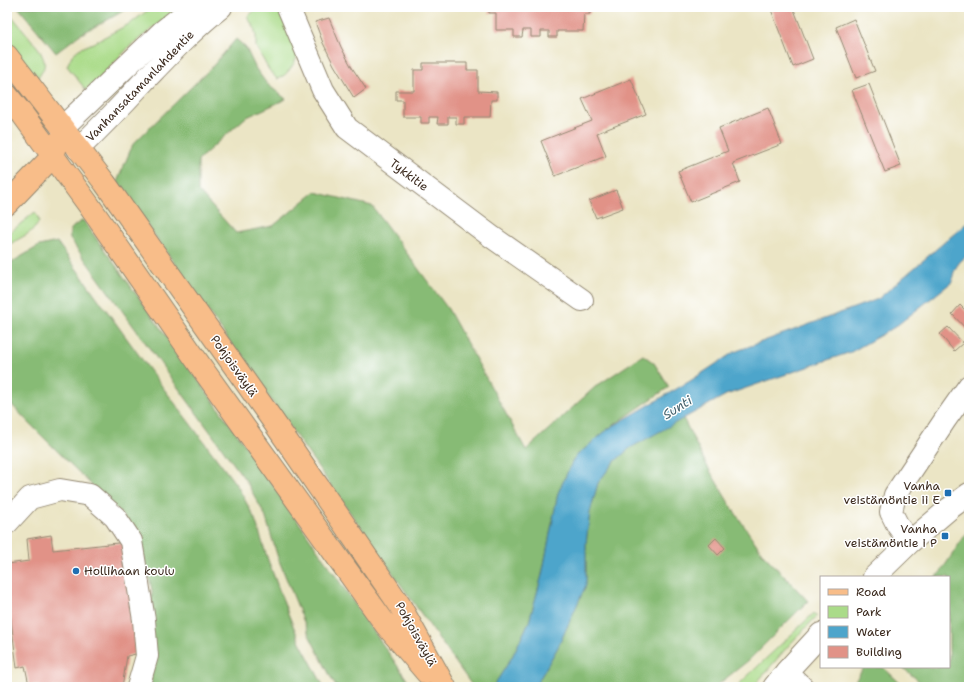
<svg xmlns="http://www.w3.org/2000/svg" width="976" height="694" font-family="'Shantell Sans',sans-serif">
<rect width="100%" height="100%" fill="#fff"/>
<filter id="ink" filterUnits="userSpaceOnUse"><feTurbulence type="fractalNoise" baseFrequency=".025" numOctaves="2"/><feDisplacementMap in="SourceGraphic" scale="8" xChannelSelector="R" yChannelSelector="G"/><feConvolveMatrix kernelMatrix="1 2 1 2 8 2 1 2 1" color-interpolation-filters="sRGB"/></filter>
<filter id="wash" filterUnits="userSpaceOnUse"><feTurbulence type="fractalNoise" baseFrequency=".012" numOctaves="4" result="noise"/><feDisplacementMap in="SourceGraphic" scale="16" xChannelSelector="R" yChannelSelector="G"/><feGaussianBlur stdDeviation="0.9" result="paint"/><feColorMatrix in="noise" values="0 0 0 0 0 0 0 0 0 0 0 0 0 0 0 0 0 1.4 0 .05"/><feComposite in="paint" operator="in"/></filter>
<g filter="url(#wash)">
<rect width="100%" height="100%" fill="#ebe5c5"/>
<path fill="#aadb89" stroke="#728254" d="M 152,7 L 181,7 L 131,45 L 94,84 L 86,90 L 67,66 L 72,55 L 79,49 L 93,43 L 131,23 Z
M 259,7 L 277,7 L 299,53 C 295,62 288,76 277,79 L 269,70 L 256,47 L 256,36 L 254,27 L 247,17 Z
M 7,10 L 39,49 C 46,63 47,65 38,78 L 7,41 Z
M 35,212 L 39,220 C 37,232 17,239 7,246 L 7,235 Z
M 814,613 L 817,616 L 789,645 L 753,687 L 736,687 Z"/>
<path fill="#87bb75" stroke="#61724a" d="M 18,7 L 130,7 L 111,18 L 79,35 L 56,53 Z
M 236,39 L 246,48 L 256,69 L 267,84 L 286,99 L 245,118 L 198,160 L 198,191 L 236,233 L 273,226 L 315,192 L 372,206 L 448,309 L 526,450 L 595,387 L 643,355 L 654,363 L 669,387 L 608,429 L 574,458 L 558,493 L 542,575 L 529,622 L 512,657 L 493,687 L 473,687 L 437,636 L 117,182 L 133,144 L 212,67 Z
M 83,220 L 260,466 L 412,687 L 336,687 L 310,637 L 278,558 L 265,515 L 246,481 L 70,239 C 68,227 75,226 83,220 Z
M 57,242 L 149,369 L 238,487 L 255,519 L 268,560 L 287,611 L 300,642 L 324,687 L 151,687 L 152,590 L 141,545 L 124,517 L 38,432 L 7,400 L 7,265 L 39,246 Z
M 683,418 L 706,464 L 730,505 L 763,554 L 808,601 L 749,660 L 715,687 L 535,687 L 558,647 L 586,585 L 586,543 L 590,512 L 598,483 L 613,463 L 630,448 Z
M 969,529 L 969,600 L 965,603 L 969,609 L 969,687 L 926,687 L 902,667 L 949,667 L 949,577 L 935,577 L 940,573 Z
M 864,667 L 883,667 L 904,687 L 859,687 L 854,683 Z"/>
<path fill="#4ea5cb" stroke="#446874" d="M 969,221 L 969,255 C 958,261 953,270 952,282 L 895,327 L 851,352 L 726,395 L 630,448 L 613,463 L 598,483 L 590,512 L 586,543 L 586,585 L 558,647 L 535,687 L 493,687 L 512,657 L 529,622 L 542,575 L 558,493 L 574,458 L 608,429 L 690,381 L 734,352 L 878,299 Z"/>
<g id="blocks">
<path fill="#e19287" d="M 489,7 L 590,7 L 590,14 L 584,14 L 583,31 L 557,31 L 557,37 L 549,37 L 549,31 L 541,31 L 541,37 L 531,37 L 531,30 L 523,30 L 522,37 L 514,37 L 514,30 L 496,30 L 496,13 L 489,13 Z
M 770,7 L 793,7 L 813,59 L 793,67 Z
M 329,18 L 341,47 L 351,66 L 366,89 L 354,98 L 334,65 L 323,43 L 315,22 Z
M 854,19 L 875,71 L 856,78 L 836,27 Z
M 423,63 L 467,63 L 467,70 L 478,70 L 478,91 L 497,92 L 497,100 L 491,100 L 490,117 L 464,117 L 464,124 L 456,124 L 456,117 L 448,117 L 448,124 L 437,124 L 438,117 L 429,117 L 429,123 L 421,123 L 421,117 L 403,117 L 403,100 L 396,100 L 396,91 L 414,91 L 414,70 L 423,70 Z
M 631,79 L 646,114 L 597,133 L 606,156 L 555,176 L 541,141 L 592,121 L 582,99 Z
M 869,84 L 901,166 L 885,172 L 852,90 Z
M 768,108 L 782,144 L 733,163 L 740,182 L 691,202 L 678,171 L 728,151 L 719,128 Z
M 616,190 L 623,208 L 596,218 L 589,201 Z
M 960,305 L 969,314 L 969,332 L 952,314 Z
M 948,327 L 963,343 L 954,351 L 940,334 Z
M 51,535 L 53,550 L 127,542 L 140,653 L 127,656 L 122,687 L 41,687 L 39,685 L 29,685 L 25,666 L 17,668 L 7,588 L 7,564 L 29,561 L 27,539 Z
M 716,538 L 725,548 L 718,555 L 709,545 Z"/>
</g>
</g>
<g filter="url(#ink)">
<use href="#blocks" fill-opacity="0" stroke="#938872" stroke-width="1"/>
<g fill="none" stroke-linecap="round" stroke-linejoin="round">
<g stroke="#938872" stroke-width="24">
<path id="minor" d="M 288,7 L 323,90 L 347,128 L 492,237 L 582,300
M 62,128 L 163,31 L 193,7
M 78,149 C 101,127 123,104 144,81 C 169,55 193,29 221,7
M 7,523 L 30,498 L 60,490 L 90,495 L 115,517 L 131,541 L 144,620 L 147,656 L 138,687
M 910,542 L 898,526 L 891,512 L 895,495 L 945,420 L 969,386
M 874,577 L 910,542 L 950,508 L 969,494
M 786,672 L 802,687
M 774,687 L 786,672 L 821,634"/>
</g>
<g stroke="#938872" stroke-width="24">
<path id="major" d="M 7,56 L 105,183 L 271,418 L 399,604 L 445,687
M 7,95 L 23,115 L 88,204 L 204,371 L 386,625 L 427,673
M 7,204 L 53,156 L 57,143"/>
</g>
<use href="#minor" stroke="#fff" stroke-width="22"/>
<use href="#major" stroke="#f8bd89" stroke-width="22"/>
</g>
</g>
<g fill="#1f6fb2" stroke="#fff" stroke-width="1.5">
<rect x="944" y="489" width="8" height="8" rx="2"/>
<rect x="941" y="532" width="8" height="8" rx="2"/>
<circle cx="76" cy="571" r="4"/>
</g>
<g text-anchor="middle" stroke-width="3" stroke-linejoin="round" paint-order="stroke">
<g font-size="12" fill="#3b2a1e" stroke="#fff">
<text transform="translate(140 86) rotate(-46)" y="4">Vanhansatamanlahdentie</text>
<text transform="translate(409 175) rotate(37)" y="4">Tykkitie</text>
<text transform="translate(234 366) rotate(55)" y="4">Pohjoisväylä</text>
<text transform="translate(416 634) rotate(61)" y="4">Pohjoisväylä</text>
</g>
<g font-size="12" fill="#3b2a1e" stroke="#fff" text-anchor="end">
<text x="940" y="490">Vanha<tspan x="940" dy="14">veistämöntie ii E</tspan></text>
<text x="937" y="533">Vanha<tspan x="937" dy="14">veistämöntie i P</tspan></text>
<text x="84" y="575" text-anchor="start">Hollihaan koulu</text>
</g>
<g font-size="13" font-style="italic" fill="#44616c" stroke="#fff">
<text transform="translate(677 407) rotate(-32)" y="5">Sunti</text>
</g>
</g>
<rect width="976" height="694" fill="none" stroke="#fff" stroke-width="24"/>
<rect x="820" y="576" width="130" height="92" fill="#ffffff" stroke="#b1aaa5"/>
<rect x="828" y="589" width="20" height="6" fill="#f8bd89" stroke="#b1aaa5"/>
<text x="856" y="596" font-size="12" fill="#3b2a1e">Road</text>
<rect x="828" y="606" width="20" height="12" fill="#aadb89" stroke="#b1aaa5"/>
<text x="856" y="616" font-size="12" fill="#3b2a1e">Park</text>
<rect x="828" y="626" width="20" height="12" fill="#4ea5cb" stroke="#b1aaa5"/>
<text x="856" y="636" font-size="12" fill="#3b2a1e">Water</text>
<rect x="828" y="646" width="20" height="12" fill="#e19287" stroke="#b1aaa5"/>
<text x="856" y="656" font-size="12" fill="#3b2a1e">Building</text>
</svg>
